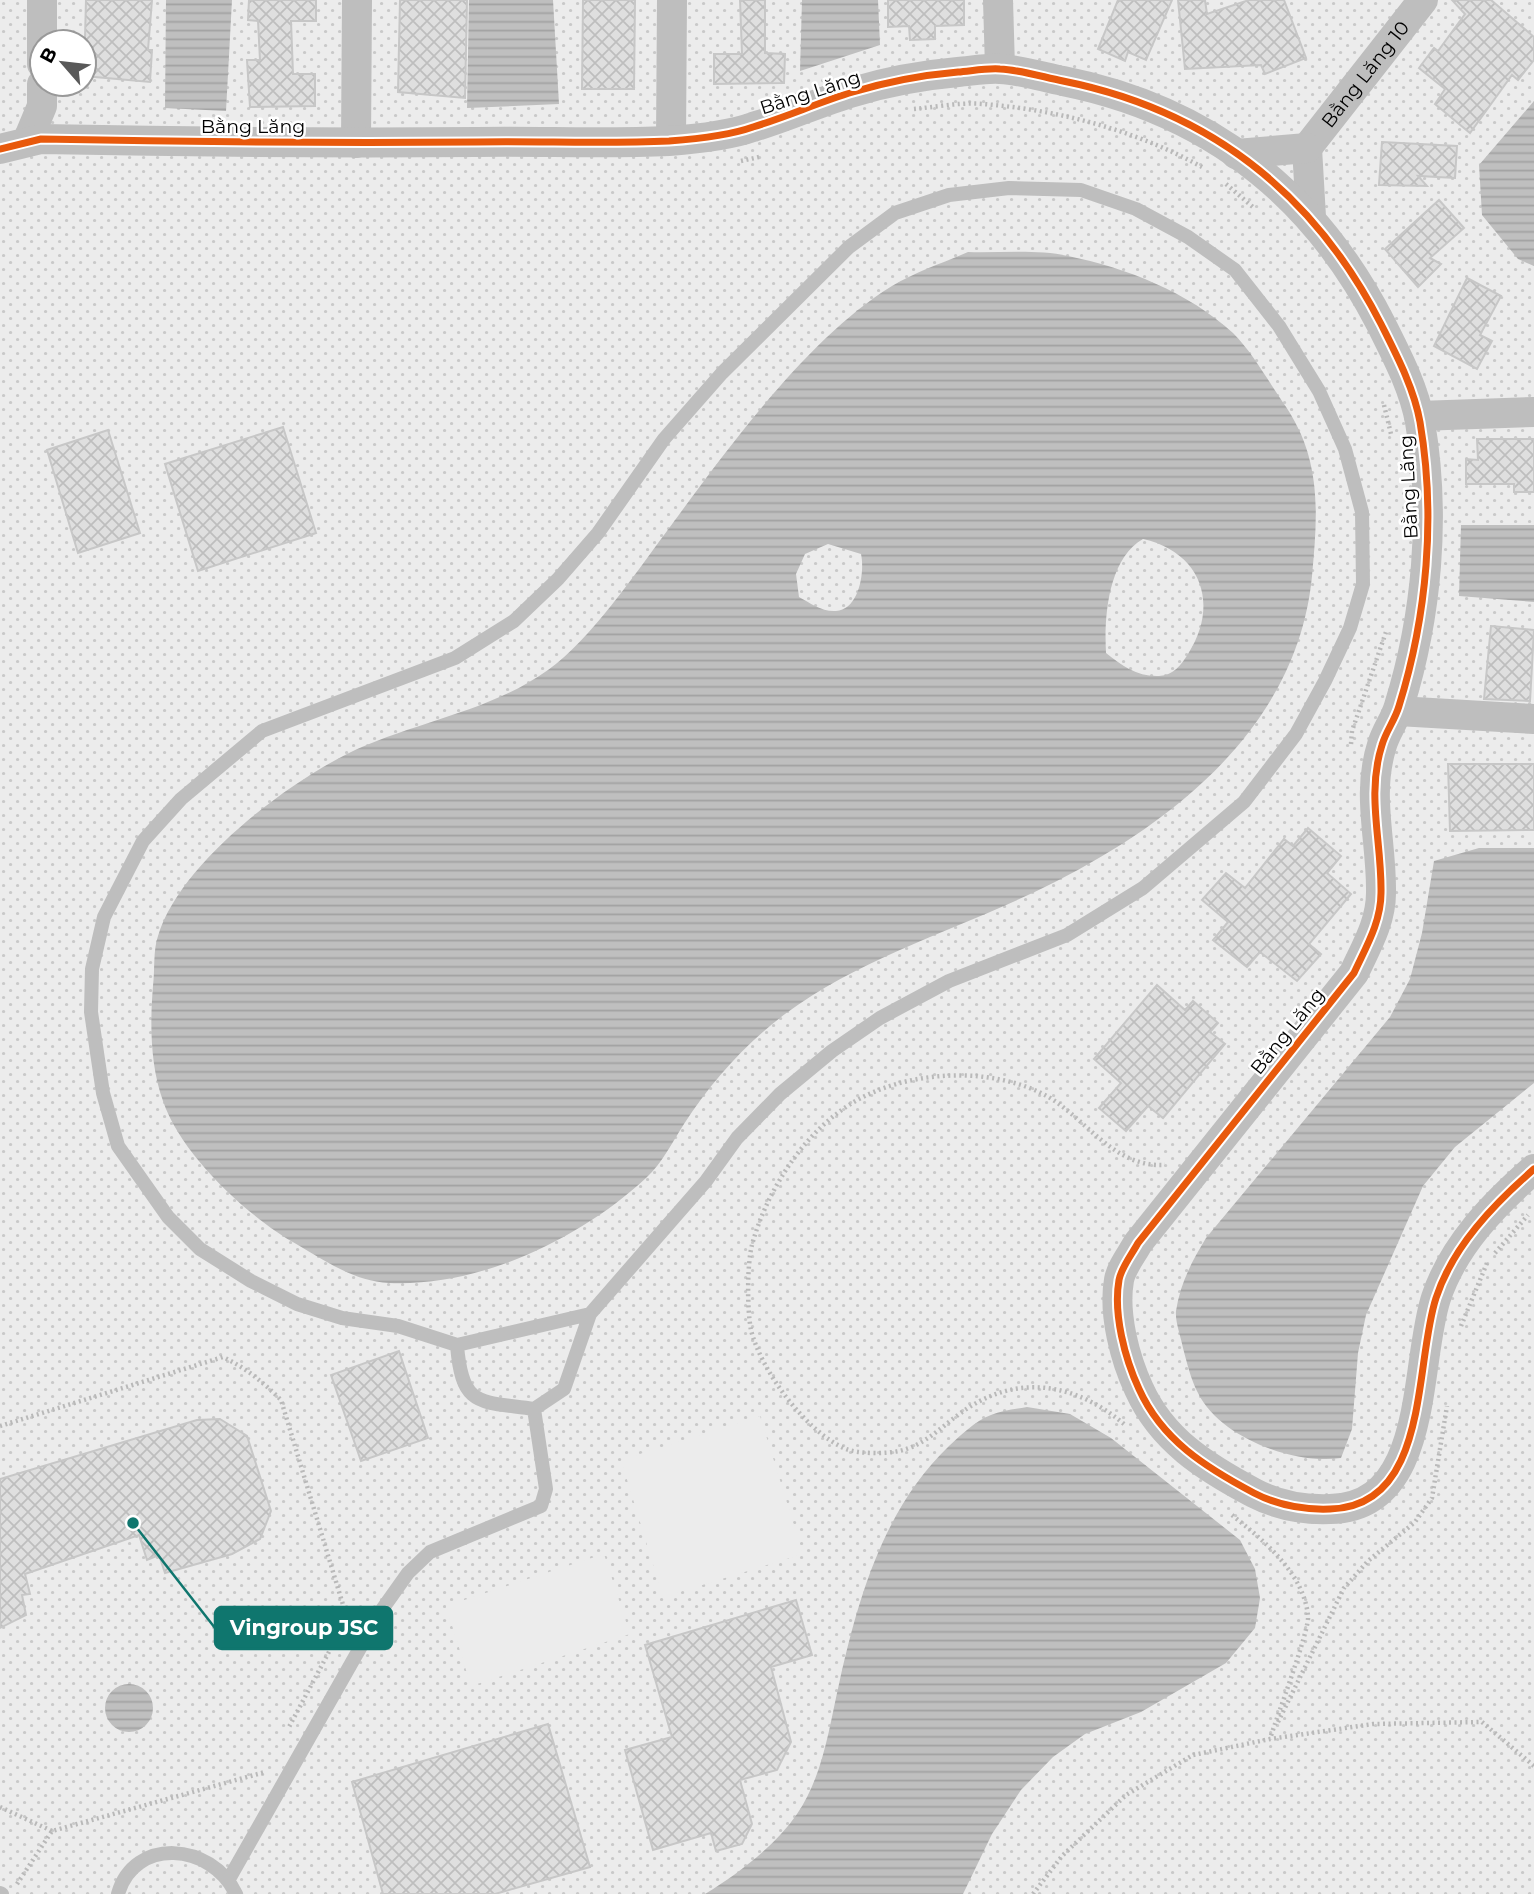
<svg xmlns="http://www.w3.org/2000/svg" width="1534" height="1894" font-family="Montserrat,sans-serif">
<defs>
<pattern id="grass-dots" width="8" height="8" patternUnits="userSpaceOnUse" patternTransform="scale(1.75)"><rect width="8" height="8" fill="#ececec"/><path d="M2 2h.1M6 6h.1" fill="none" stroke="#c9c9c9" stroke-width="1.8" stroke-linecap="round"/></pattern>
<pattern id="water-rules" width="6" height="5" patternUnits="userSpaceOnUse" patternTransform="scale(1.75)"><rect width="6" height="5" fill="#bfbfbf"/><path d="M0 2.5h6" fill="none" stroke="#a2a2a2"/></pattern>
<pattern id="building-cross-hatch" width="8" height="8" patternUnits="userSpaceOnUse" patternTransform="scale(1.75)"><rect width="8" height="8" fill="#dfdfdf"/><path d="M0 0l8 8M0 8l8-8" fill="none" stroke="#bebebe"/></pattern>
</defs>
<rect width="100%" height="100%" fill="#fff"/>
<path fill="url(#grass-dots)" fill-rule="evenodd" d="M 0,0 L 1534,0 L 1534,1894 L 0,1894 ZM 42,42 L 84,42 L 84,84 L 42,84 Z"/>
<path fill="#ececec" d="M 760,1416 L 803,1554 L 663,1597 L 621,1460 Z
M 604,1554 L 630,1634 L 471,1686 L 446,1606 Z"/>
<path fill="url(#water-rules)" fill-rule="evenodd" d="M 166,0 L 232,0 L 226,111 L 165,108 Z
M 469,0 L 553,0 L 559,104 L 467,108 Z
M 802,0 L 878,0 L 880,45 L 800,71 Z
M 1534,101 L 1534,266 L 1518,259 L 1482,215 L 1479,165 Z
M 968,252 C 1001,253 1037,249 1068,256 C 1127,268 1188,292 1233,333 C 1252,352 1267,379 1282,401 C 1322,457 1318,511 1312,576 C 1298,723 1179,819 1055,882 C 967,927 866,954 785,1014 C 745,1044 711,1082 684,1124 C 671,1144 663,1162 646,1178 C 580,1239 480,1287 389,1283 C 354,1281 327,1262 298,1245 C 249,1218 181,1155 163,1101 C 150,1065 150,1023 153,986 C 155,970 153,950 158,936 C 179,865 283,786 347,754 C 412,722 488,713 548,670 C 590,640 635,574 667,531 C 725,452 808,337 892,286 C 915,272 943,263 968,252 ZM 1143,539 C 1201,552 1220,604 1188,654 C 1181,665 1174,675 1159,676 C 1138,677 1122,666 1106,653 C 1104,617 1108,559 1143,539 ZM 828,544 L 861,554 C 865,572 859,610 836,611 C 822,612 810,603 799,597 L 796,574 L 805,554 Z
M 1461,525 L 1534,525 L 1534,602 L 1459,596 Z
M 1479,848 L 1534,848 L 1534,1083 L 1455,1147 L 1423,1186 L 1366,1315 L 1358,1353 L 1352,1429 L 1341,1458 C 1295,1465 1220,1438 1198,1393 C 1191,1380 1187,1363 1183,1348 C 1181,1337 1175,1322 1176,1311 C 1180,1284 1192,1261 1206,1238 L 1390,1017 L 1410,979 L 1422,933 L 1434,861 Z
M 1027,1407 L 1070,1414 L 1111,1438 L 1240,1540 L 1255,1569 L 1260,1598 L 1255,1628 L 1226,1663 L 1141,1712 L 1085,1734 L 1053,1757 L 1021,1790 L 992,1834 L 963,1894 L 705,1894 C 738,1874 775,1846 797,1814 C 823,1776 829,1728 839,1684 C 858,1598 884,1508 949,1446 C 961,1435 975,1421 991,1415 C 1002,1410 1016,1409 1027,1407 Z
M105 1708a24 24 0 1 1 48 0a24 24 0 1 1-48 0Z"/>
<path fill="url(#building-cross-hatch)" stroke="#c7c7c7" stroke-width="2" d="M 86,0 L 152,0 L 148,50 L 152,50 L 150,82 L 84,76 Z
M 249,0 L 316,0 L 316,21 L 291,21 L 293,74 L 315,74 L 315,106 L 250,107 L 247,60 L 260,60 L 258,21 L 248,20 Z
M 400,0 L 467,0 L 465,98 L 398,92 Z
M 583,0 L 635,0 L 634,89 L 582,89 Z
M 740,0 L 765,0 L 765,53 L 785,54 L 784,83 L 714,84 L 714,54 L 742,54 Z
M 888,0 L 964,0 L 964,25 L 935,26 L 935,39 L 910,40 L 909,26 L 888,27 Z
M 1118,0 L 1172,0 L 1146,60 L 1128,52 L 1125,61 L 1098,49 Z
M 1178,0 L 1205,0 L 1207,14 L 1249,0 L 1284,0 L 1306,58 L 1265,74 L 1261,65 L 1185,69 Z
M 1452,0 L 1491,0 L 1534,37 L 1534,60 L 1518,80 L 1512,75 L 1470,133 L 1435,104 L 1445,89 L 1419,68 L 1434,48 L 1438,51 L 1465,14 Z
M 1382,142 L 1457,146 L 1455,178 L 1418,176 L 1427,186 L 1379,185 Z
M 1439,200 L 1464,228 L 1430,258 L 1441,264 L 1418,287 L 1385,249 Z
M 1467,278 L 1501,296 L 1480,335 L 1492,341 L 1477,369 L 1434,346 Z
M 283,427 L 316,533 L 198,571 L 165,464 Z
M 108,430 L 140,533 L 78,553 L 47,450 Z
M 1477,439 L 1534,439 L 1534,492 L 1514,492 L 1514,484 L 1466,484 L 1466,459 L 1478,460 Z
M 1491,626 L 1534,630 L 1530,701 L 1484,699 Z
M 1448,764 L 1534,764 L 1534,830 L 1450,831 Z
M 1308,828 L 1341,856 L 1327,873 L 1351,894 L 1309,944 L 1321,954 L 1297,981 L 1260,952 L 1247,967 L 1213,940 L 1228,922 L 1202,900 L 1226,873 L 1245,888 L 1284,839 L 1293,846 Z
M 1157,985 L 1185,1010 L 1193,1001 L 1218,1023 L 1210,1032 L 1225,1044 L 1163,1118 L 1148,1106 L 1126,1131 L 1099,1108 L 1121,1083 L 1094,1059 Z
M 399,1351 L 428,1438 L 361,1461 L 331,1375 Z
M 220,1419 L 247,1436 L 271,1511 L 260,1539 L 232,1554 L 165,1573 L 159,1555 L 147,1560 L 139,1535 L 25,1574 L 30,1594 L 22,1595 L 26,1615 L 0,1628 L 0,1479 L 197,1420 Z
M 796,1600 L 812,1655 L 771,1667 L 791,1742 L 777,1770 L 740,1780 L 752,1824 L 742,1844 L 716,1851 L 711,1833 L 653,1850 L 625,1750 L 672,1737 L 645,1645 Z
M 548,1724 L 590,1867 L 495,1894 L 383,1894 L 352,1782 Z"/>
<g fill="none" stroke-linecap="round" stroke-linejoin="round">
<path stroke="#b9b9b9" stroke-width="4.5" stroke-dasharray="2 3.5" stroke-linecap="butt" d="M 914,109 C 936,107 960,102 983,104 C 1059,110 1135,130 1202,167
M 741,161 L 759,157
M 1226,184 L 1254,208
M 1384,405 L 1391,434
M 1351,744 L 1352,731 L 1387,629
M 1495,1253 L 1528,1215
M 1461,1326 L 1487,1263
M 1124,1424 C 1073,1381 1013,1373 958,1415 C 939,1429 923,1446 899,1451 C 885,1454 859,1454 846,1449 C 807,1433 761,1371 751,1330 C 747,1310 747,1264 752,1245 C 765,1196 798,1142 839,1112 C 891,1072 979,1064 1039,1092 C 1083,1112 1110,1168 1165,1165
M 0,1426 L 223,1357 C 246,1368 263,1382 281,1400 L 347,1618 L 289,1727
M 1232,1515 C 1263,1540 1304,1573 1308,1616 C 1310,1629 1276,1719 1270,1739
M 1278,1722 L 1344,1588 L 1368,1561 L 1415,1522 L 1432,1498 L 1447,1406
M 0,1807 L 52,1831
M 17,1884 L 52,1831 L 265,1772
M 1033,1894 L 1062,1856 L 1126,1795 L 1193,1755 L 1270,1739 L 1373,1724 L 1482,1722 L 1534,1766"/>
<path stroke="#bebebe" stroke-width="14" d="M 457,1345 C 462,1408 479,1401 534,1409
M 229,1879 L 381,1611 L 408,1573 L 430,1552 L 541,1506 L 546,1489 L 534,1409 L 564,1389 L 590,1314 L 706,1181 L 737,1138 L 780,1094 L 832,1051 L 880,1018 L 949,981 L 1067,935 L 1143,888 L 1244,802 L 1296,734 L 1325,681 L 1350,628 L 1363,584 L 1362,512 L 1345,449 L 1319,391 L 1279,326 L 1235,270 L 1188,237 L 1136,209 L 1081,190 L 1009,188 L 949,195 L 895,213 L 849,247 L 722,373 L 664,439 L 598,533 L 558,579 L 514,621 L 455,658 L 262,731 L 181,799 L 143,841 L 104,917 L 92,969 L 91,1012 L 103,1093 L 118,1146 L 168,1217 L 200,1249 L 251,1281 L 297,1304 L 342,1318 L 398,1326 L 457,1345 L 590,1314
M 0,1893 L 2,1894
M 118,1894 C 134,1837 211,1842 236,1894"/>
<g stroke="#bebebe" stroke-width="30">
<path d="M 42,0 L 42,64"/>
<path d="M 998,0 L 1000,68"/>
<path d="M 671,140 L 672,0"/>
<path d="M 27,142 L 42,106 L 42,84"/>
<path d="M 356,143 L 357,0"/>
<path id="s1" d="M 1307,148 L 1423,0"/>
<path d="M 1307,148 L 1311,217"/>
<path d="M 0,149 L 41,139 C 186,142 332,143 477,142 C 541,141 605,144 669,141 C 696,139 728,136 753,127 C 787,117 819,102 853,92 C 886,82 924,75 958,72 C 971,71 987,68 1000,69 C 1021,70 1043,77 1063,81 C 1208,110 1314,193 1381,324 C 1396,354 1414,388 1420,422 C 1436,516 1427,616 1399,706 C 1395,720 1386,731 1382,745 C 1366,795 1382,842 1381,893 C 1381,922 1366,947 1354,973 L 1138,1243 C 1132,1254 1121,1268 1119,1280 C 1113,1314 1125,1359 1139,1389 C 1162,1440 1205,1467 1254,1493 C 1277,1505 1303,1510 1330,1509 C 1430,1507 1414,1365 1436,1298 C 1453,1246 1494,1204 1534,1169"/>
<path d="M 1236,154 L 1307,148"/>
<path d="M 1419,416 L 1534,412"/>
<path d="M 1398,711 L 1534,719"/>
</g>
<g stroke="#fff" stroke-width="11">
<path id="cycleway" d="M 0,149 L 41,139 C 186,142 332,143 477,142 C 541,141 605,144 669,141 C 696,139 728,136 753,127 C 787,117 819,102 853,92 C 886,82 924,75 958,72 C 971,71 987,68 1000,69 C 1021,70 1043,77 1063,81 C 1208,110 1314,193 1381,324 C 1396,354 1414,388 1420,422 C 1436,516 1427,616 1399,706 C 1395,720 1386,731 1382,745 C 1366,795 1382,842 1381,893 C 1381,922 1366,947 1354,973 L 1138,1243 C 1132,1254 1121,1268 1119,1280 C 1113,1314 1125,1359 1139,1389 C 1162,1440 1205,1467 1254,1493 C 1277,1505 1303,1510 1330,1509 C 1430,1507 1414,1365 1436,1298 C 1453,1246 1494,1204 1534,1169"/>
</g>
<use href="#cycleway" stroke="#e8590c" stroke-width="7"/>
</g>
<g text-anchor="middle" stroke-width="5" stroke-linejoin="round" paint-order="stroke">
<g font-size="19" fill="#000" stroke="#fff">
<text dy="7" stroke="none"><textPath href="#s1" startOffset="94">Bằng Lăng 10</textPath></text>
<text transform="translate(810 92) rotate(-18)" y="7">Bằng Lăng</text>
<text x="253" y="133">Bằng Lăng</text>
<text transform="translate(1408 487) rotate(-93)" y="7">Bằng Lăng</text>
<text transform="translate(1287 1031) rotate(-51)" y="7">Bằng Lăng</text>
</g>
</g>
<path fill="none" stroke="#0f766e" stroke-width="2.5" d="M133 1523L215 1628"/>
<circle fill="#0f766e" stroke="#fff" stroke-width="2.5" cx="133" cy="1523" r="7"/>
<rect fill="#0f766e" stroke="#0f766e" stroke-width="2.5" x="215" y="1607" width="177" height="42" rx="7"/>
<g font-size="21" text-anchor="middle" font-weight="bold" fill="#fff">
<text x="304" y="1635">Vingroup JSC</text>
</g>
<g transform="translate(63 63) rotate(298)"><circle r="33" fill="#ffffff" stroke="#999999" stroke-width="2"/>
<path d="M0-5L12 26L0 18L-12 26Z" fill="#595959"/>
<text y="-10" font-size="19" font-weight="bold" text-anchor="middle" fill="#000000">B</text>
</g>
</svg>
